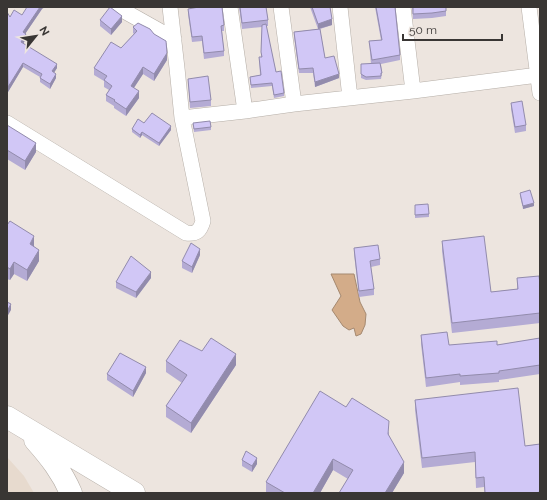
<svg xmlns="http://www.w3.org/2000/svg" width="547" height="500" font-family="Raleway,sans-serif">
<rect width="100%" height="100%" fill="#ede5df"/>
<path fill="#e7dace" d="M 7,457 L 24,476 L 34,493 L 7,493 Z"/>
<path fill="#d3ac89" stroke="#a58970" d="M 331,274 L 354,274 L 360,302 L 366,314 L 365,325 L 361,334 L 356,336 L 354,328 L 349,330 L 343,326 L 332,310 L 341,296 Z"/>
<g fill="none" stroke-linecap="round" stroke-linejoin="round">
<g stroke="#b5aea7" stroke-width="16">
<path id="street" d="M 117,7 L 174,39
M 230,7 L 245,111
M 281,7 L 294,104
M 340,7 L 350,98
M 403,7 L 413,91
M 529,7 L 540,93
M 182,118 L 245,111 L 294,104 L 413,91 L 538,75
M 7,123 L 186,233 C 197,234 200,231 203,221 L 182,118 L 177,68 L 170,7"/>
</g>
<g stroke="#b5aea7" stroke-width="23">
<path id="secondary" d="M 7,417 L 134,493
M 35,440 C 50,457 62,472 71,493"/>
</g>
<use href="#street" stroke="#fff" stroke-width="15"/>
<use href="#secondary" stroke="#fff" stroke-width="22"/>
</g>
<path fill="#b4abd4" d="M 239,7 L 266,7 L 268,20 L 268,26 L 266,26 L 276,72 L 284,93 L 284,96 L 274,98 L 272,86 L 251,88 L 250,77 L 260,75 L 259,57 L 261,57 L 261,52 L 262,27 L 242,29 Z
M 310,7 L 330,7 L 332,25 L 320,29 L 325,58 L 339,78 L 315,87 L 313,73 L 299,73 L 294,36 L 294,32 L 318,29 Z
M 375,7 L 395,7 L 400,55 L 400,60 L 381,64 L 382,73 L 381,79 L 366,80 L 361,78 L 361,64 L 371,64 L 369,41 L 381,40 Z
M 412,7 L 446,7 L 446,16 L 432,18 L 413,19 Z
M 42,9 L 25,34 L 26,39 L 23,44 L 57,68 L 54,72 L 56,78 L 50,89 L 40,82 L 40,77 L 23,67 L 8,92 L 7,12 L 10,17 L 22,15 Z
M 188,9 L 224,25 L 224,31 L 222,31 L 224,51 L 224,56 L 204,59 L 202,41 L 192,42 L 188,14 Z
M 100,20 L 122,22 L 111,35 L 100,26 Z
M 133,27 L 167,60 L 154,81 L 143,74 L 134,88 L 139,98 L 126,116 L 114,108 L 114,106 L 106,101 L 106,95 L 109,90 L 104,87 L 104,81 L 94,75 L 94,68 L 121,48 L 134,34 L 133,33 Z
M 188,79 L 211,100 L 211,106 L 190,108 Z
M 511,103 L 526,125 L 526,131 L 515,133 L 511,109 Z
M 144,123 L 171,130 L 159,146 L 142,135 L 140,138 L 132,132 L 132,129 Z
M 193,123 L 211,127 L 211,130 L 194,132 Z
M 7,125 L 36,152 L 25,170 L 7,159 Z
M 520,193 L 534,206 L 523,209 L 520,196 Z
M 415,205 L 429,214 L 429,217 L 415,218 Z
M 7,225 L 34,246 L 39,261 L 27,281 L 14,274 L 10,280 L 7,279 Z
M 442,241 L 491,292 L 517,289 L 517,278 L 540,284 L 540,323 L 452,333 L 442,251 Z
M 354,248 L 380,259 L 380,265 L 371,267 L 374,289 L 374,295 L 359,297 L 354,254 Z
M 200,255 L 192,273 L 182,268 L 182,261 Z
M 151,278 L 136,298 L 116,288 L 116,282 Z
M 421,335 L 449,345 L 497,345 L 540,338 L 540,374 L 499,380 L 499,382 L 460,385 L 460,382 L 426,387 L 421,344 Z
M 202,351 L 236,365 L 191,433 L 166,417 L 166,406 L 182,383 L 166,372 L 166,361 Z
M 146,373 L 133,397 L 107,380 L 107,374 Z
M 415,400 L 525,446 L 540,444 L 540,493 L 485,493 L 484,487 L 476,488 L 475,462 L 422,468 L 415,410 Z
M 389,432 L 389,436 L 404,473 L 392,493 L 339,493 L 348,479 L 333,470 L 320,493 L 266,493 L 266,482 Z
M 242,460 L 257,464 L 252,472 L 242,466 Z"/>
<path fill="#928bac" d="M 40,7 L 45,7 L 42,9 L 23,37 L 23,32 Z
M 122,16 L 122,22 L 111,35 L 111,29 Z
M 332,19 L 332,25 L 318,29 L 318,24 Z
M 26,34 L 26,39 L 21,47 L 21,42 Z
M 167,53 L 167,60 L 154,81 L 154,74 Z
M 23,63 L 23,67 L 8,92 L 8,87 Z
M 57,64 L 57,68 L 52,76 L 52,71 Z
M 143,67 L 143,74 L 131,92 L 131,86 Z
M 56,74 L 56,78 L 50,89 L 50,84 Z
M 339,74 L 339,78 L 315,87 L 315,82 Z
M 139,91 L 139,98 L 126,116 L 126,109 Z
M 171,126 L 171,130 L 159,146 L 159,143 Z
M 142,132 L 142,135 L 140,138 L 140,135 Z
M 36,143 L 36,152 L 25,170 L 25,161 Z
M 534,203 L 534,206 L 523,209 L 523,206 Z
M 34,236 L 34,248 L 30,244 Z
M 200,249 L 200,255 L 192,273 L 192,267 Z
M 39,250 L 39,261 L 27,281 L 27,270 Z
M 14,262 L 14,274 L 10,280 L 10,269 Z
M 151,272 L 151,278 L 136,298 L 136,292 Z
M 11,304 L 11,310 L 7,317 L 7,311 Z
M 236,354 L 236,365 L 191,433 L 191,423 Z
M 146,367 L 146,373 L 133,397 L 133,391 Z
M 257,458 L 257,464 L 252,472 L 252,466 Z
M 333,459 L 333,470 L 320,493 L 313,493 Z
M 404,462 L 404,473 L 392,493 L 385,493 Z"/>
<path fill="#d1c7f6" stroke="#928bac" d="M 27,7 L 40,7 L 23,32 L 26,34 L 21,42 L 57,64 L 52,71 L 56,74 L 50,84 L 40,78 L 42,74 L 23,63 L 8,87 L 7,12 L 10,17 L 14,10 L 22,15 Z
M 110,7 L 122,16 L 111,29 L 100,20 Z
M 199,7 L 222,7 L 224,25 L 221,26 L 224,51 L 204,53 L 202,36 L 192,37 L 188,9 Z
M 240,7 L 266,7 L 268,20 L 242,23 Z
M 312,7 L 330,7 L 332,19 L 318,24 Z
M 376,7 L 395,7 L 400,55 L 372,60 L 369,41 L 382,40 Z
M 413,7 L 446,7 L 446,11 L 432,13 L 413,14 Z
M 138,23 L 150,29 L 154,34 L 166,41 L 167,53 L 154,74 L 143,67 L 131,86 L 139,91 L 126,109 L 114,101 L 115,100 L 106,95 L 112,86 L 104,80 L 107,76 L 94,68 L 111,42 L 121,48 L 137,31 L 133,27 Z
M 266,24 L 276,72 L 281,71 L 284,93 L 274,95 L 272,83 L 251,85 L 250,77 L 261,75 L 259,57 L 262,57 L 261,52 L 262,25 Z
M 320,29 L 325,58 L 334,56 L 339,74 L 315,82 L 313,68 L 299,69 L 294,32 Z
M 380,63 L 382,73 L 381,73 L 381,76 L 366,77 L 361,74 L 361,64 Z
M 208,76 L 211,100 L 190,102 L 188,79 Z
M 522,101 L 526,125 L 515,127 L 511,103 Z
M 152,113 L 171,126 L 159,143 L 142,132 L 140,135 L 132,129 L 138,119 L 144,123 Z
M 210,121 L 211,127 L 194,129 L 193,123 Z
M 7,125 L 36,143 L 25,161 L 7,150 Z
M 530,190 L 534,203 L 523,206 L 520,193 Z
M 428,204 L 429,214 L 415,215 L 415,205 Z
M 10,221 L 34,236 L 30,244 L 39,250 L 27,270 L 14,262 L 10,269 L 7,267 L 7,225 Z
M 484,236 L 491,292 L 518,289 L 517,278 L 539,276 L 540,284 L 540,313 L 452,323 L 442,241 Z
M 191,243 L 200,249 L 192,267 L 182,261 Z
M 378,245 L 380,259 L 370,261 L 374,289 L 359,291 L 354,248 Z
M 131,256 L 151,272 L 136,292 L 116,282 Z
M 7,302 L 11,304 L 7,311 Z
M 447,332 L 449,345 L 497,341 L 497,345 L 540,338 L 540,365 L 499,371 L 499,373 L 460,376 L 460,374 L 426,378 L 421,335 Z
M 211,338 L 236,354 L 191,423 L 166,406 L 187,375 L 166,361 L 180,340 L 202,351 Z
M 120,353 L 146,367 L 133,391 L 107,374 Z
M 518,388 L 525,446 L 540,444 L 540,492 L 535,493 L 485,493 L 484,477 L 476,478 L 475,452 L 422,458 L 415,400 Z
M 320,391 L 346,407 L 352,398 L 389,421 L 388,434 L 404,462 L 385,493 L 339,493 L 353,470 L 333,459 L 313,493 L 285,493 L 266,482 Z
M 246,451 L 257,458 L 252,466 L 242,460 Z"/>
<rect width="547" height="500" fill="none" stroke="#393634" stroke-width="16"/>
<g transform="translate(36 36) rotate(60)" stroke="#ede5df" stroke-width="3" paint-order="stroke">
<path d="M0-3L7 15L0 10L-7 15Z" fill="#393634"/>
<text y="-6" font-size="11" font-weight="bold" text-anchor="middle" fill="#393634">N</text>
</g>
<path d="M403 34v6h99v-6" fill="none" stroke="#393634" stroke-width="2"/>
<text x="409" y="34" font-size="12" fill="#393634" stroke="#ede5df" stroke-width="3" paint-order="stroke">50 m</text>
</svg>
